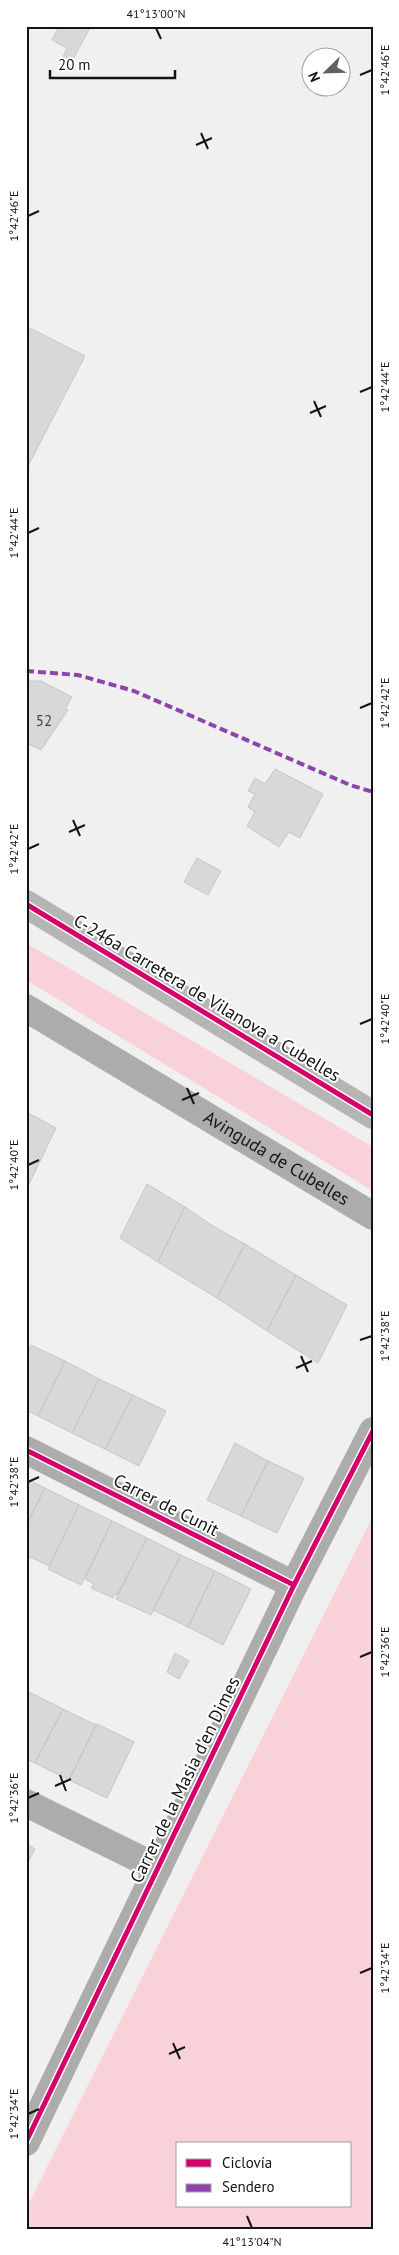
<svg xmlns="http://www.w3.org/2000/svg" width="399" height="2255" font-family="'PT Sans',sans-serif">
<rect width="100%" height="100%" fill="#f0f0f1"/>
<path fill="#f8d1d9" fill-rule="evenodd" d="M 26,943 L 373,1147 L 373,1191 L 26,980 Z
M 373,1516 L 373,2229 L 26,2229 L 26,2209 ZM 178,2144 L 350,2144 L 350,2206 L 178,2206 Z"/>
<path fill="#d8d8d9" stroke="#c5c6c7" d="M 59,26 L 91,26 L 72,61 L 63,57 L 67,48 L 52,40 Z
M 26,326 L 85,356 L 27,468 L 26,468 Z
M 26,681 L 41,681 L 72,697 L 65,709 L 68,710 L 41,750 L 26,743 Z
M 275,769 L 323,794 L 300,838 L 289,832 L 279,847 L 247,826 L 255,812 L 248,807 L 255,794 L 248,791 L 255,778 L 265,784 Z
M 197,858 L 221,871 L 208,895 L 184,882 Z
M 26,1112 L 56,1128 L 29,1184 L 26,1183 Z
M 147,1184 L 185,1207 L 158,1262 L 120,1238 Z
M 185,1207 L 216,1228 L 245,1244 L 217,1298 L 158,1262 Z
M 245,1244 L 296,1275 L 267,1331 L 217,1298 Z
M 296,1275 L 347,1305 L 318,1363 L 267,1331 Z
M 31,1345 L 65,1361 L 38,1416 L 26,1410 L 26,1355 Z
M 65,1361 L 99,1379 L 72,1433 L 38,1416 Z
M 99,1379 L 133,1395 L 105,1449 L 72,1433 Z
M 133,1395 L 166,1411 L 139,1466 L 105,1449 Z
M 235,1443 L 268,1461 L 241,1516 L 207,1500 Z
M 268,1461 L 304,1478 L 277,1533 L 241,1516 Z
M 26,1479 L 45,1488 L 26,1526 Z
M 45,1488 L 79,1505 L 49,1566 L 26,1555 L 26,1526 Z
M 79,1505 L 112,1521 L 81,1585 L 48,1569 Z
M 112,1521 L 147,1538 L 117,1595 L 114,1594 L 113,1598 L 91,1588 L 94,1584 L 85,1579 Z
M 147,1538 L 181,1555 L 151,1615 L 116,1599 Z
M 181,1555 L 215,1571 L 188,1627 L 153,1610 Z
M 215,1571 L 251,1589 L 223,1645 L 188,1627 Z
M 175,1653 L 189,1661 L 179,1679 L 167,1672 Z
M 29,1692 L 63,1709 L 35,1763 L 26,1759 L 26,1697 Z
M 63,1709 L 96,1725 L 69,1780 L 35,1763 Z
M 97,1724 L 134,1742 L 107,1798 L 69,1780 Z
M 26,1844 L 35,1849 L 26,1866 Z"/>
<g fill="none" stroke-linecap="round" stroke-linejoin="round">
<g stroke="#adacad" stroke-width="28">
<path id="s1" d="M 26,1008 L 373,1216"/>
<path d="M 26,1450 L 294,1585"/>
<path d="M 26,1803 L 158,1868"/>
<path d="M 26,2142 L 294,1585 L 373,1431"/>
</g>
<path stroke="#b6b5b6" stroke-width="28" d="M 26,904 L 373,1115"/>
<path stroke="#8e44ad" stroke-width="4" stroke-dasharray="8 4" stroke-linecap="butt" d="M 26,671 L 78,675 L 134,691 L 350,785 L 373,792"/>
<g stroke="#fff" stroke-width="8">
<path id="cycleway" d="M 26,904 L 373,1115
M 26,1450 L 294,1585
M 26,2142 L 294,1585 L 373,1431"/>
</g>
<use href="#cycleway" stroke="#d6006c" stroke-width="5"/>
</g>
<path fill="none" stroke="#151415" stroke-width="2" d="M 156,28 L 161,39M 360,75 L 372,70M 201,133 L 208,149M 196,145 L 212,138M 28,216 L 39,211M 360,392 L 372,387M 314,401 L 321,417M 310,413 L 326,406M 28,533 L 39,528M 360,708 L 372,703M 73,820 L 80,836M 69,832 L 85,825M 28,849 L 39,844M 360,1024 L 372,1019M 187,1088 L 194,1104M 182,1100 L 199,1093M 28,1165 L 39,1160M 360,1340 L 372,1336M 301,1356 L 308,1372M 296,1368 L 312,1361M 28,1482 L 39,1477M 360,1657 L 372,1652M 60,1775 L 66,1791M 55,1786 L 71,1779M 28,1798 L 39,1793M 360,1973 L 372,1968M 173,2043 L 180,2059M 169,2054 L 185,2047M 28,2114 L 39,2109M 247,2216 L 252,2228"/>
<g text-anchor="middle" stroke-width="4" stroke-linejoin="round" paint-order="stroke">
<g font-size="15" fill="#464546">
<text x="44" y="726">52</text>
</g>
<g font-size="18" fill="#151415" stroke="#fff">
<text transform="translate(207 998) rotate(31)" y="6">C-246a Carretera de Vilanova a Cubelles</text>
<text dy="6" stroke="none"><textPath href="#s1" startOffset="292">Avinguda de Cubelles</textPath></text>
<text transform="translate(166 1505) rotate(27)" y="6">Carrer de Cunit</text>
<text transform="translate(185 1780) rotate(-64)" y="6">Carrer de la Masia d'en Dimes</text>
</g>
</g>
<rect width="399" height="2255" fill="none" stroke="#ffffff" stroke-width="55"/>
<rect x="176" y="2142" width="175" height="65" fill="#ffffff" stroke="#a1a1a1"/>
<rect x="186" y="2159" width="25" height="8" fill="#d6006c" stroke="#a1a1a1"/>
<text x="222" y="2168" font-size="15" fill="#151415">Ciclovía</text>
<rect x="186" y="2184" width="25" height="8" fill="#8e44ad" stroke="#a1a1a1"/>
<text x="222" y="2192" font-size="15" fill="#151415">Sendero</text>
<g transform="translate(326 72) rotate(247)"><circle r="24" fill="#ffffff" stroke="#a1a1a1"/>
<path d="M0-4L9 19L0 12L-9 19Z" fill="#626162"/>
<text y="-8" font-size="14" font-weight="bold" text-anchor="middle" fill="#151415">N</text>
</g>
<path d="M50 70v8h125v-8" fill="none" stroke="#151415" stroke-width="2.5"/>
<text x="58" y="70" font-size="15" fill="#151415" stroke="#ffffff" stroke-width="4" paint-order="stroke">20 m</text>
<rect x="28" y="28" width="344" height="2200" fill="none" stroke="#151415" stroke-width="2"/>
<g font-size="12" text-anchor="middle" fill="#151415">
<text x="156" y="18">41°13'00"N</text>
<text transform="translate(385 70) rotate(-90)" y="4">1°42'46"E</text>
<text transform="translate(14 216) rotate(-90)" y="4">1°42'46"E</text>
<text transform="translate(385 387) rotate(-90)" y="4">1°42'44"E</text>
<text transform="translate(14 533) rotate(-90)" y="4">1°42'44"E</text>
<text transform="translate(385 703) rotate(-90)" y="4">1°42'42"E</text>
<text transform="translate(14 849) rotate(-90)" y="4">1°42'42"E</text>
<text transform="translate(385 1019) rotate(-90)" y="4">1°42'40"E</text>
<text transform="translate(14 1165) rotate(-90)" y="4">1°42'40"E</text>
<text transform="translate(385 1336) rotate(-90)" y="4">1°42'38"E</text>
<text transform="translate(14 1482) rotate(-90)" y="4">1°42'38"E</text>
<text transform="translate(385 1652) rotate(-90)" y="4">1°42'36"E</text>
<text transform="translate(14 1798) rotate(-90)" y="4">1°42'36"E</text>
<text transform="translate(385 1968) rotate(-90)" y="4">1°42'34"E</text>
<text transform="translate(14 2114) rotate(-90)" y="4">1°42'34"E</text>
<text x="252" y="2246">41°13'04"N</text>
</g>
</svg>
